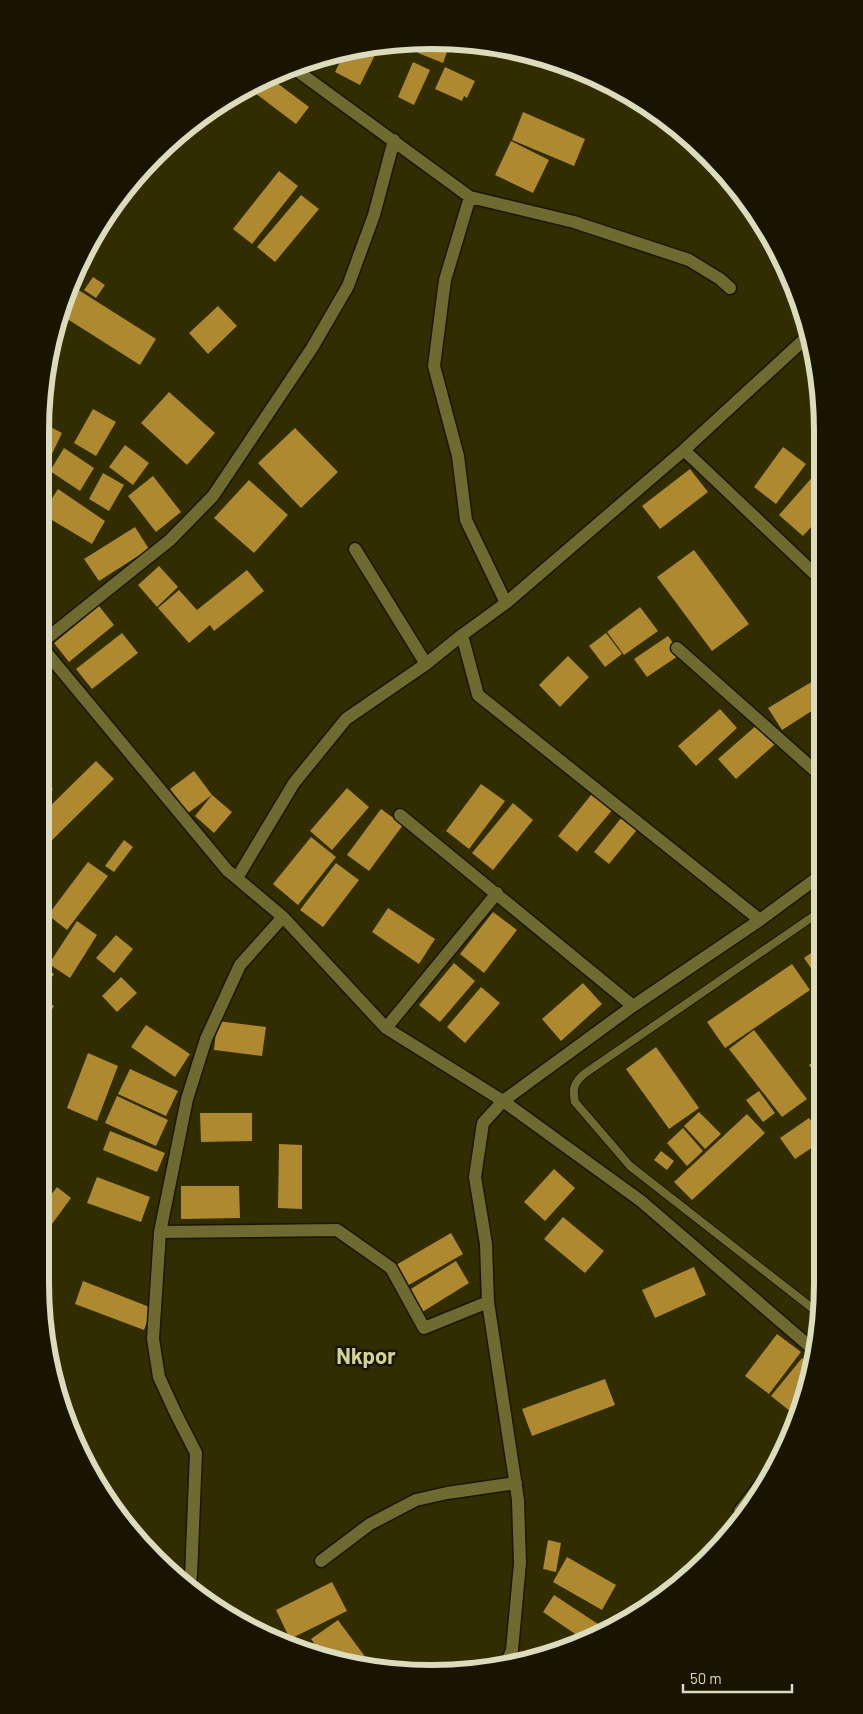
<svg xmlns="http://www.w3.org/2000/svg" width="863" height="1714" font-family="Barlow,sans-serif">
<rect width="100%" height="100%" fill="#312d00"/>
<path fill="#af8930" d="M 451,41 L 443,63 L 418,53 L 422,42 Z
M 381,43 L 360,85 L 335,72 L 345,52 Z
M 413,62 L 430,70 L 414,105 L 398,97 Z
M 445,67 L 475,81 L 467,98 L 464,96 L 462,101 L 435,89 Z
M 269,77 L 309,107 L 296,124 L 247,87 Z
M 523,112 L 585,139 L 574,166 L 512,140 Z
M 511,141 L 549,160 L 533,193 L 495,175 Z
M 142,171 L 127,198 L 121,194 L 121,193 Z
M 279,171 L 298,186 L 252,244 L 233,229 Z
M 301,195 L 319,209 L 275,262 L 257,247 Z
M 93,277 L 105,285 L 96,298 L 84,290 Z
M 77,289 L 156,339 L 140,365 L 61,315 Z
M 218,306 L 237,326 L 208,354 L 189,333 Z
M 169,392 L 215,433 L 187,465 L 141,423 Z
M 93,409 L 116,422 L 96,456 L 74,443 Z
M 45,424 L 62,433 L 41,477 L 41,433 Z
M 295,428 L 338,472 L 301,508 L 258,463 Z
M 125,445 L 149,463 L 133,485 L 109,467 Z
M 783,447 L 806,464 L 776,504 L 754,487 Z
M 64,448 L 94,468 L 80,491 L 50,471 Z
M 690,469 L 708,492 L 660,529 L 642,506 Z
M 103,473 L 124,485 L 109,511 L 89,499 Z
M 816,473 L 820,477 L 820,517 L 803,536 L 779,515 Z
M 153,476 L 181,512 L 156,532 L 128,496 Z
M 249,480 L 288,515 L 254,553 L 214,518 Z
M 41,481 L 51,486 L 41,504 Z
M 58,489 L 105,521 L 92,544 L 42,514 Z
M 135,527 L 149,549 L 99,581 L 84,559 Z
M 694,550 L 749,624 L 712,651 L 657,577 Z
M 159,566 L 178,587 L 157,607 L 138,585 Z
M 247,570 L 264,591 L 214,631 L 210,625 L 189,643 L 158,608 L 179,590 L 197,610 Z
M 99,606 L 114,625 L 69,662 L 54,643 Z
M 640,607 L 658,631 L 624,655 L 607,632 Z
M 122,633 L 138,653 L 92,689 L 76,669 Z
M 606,633 L 622,654 L 605,667 L 589,646 Z
M 668,636 L 681,654 L 647,677 L 634,659 Z
M 568,656 L 589,677 L 560,707 L 539,685 Z
M 813,681 L 821,694 L 821,705 L 782,730 L 768,708 Z
M 720,709 L 737,728 L 696,766 L 678,746 Z
M 758,724 L 775,744 L 736,779 L 718,759 Z
M 96,761 L 114,779 L 40,852 L 40,816 Z
M 194,771 L 212,795 L 188,813 L 170,789 Z
M 40,778 L 53,789 L 40,803 Z
M 481,784 L 505,801 L 469,849 L 446,831 Z
M 599,785 L 619,802 L 577,852 L 558,836 Z
M 347,788 L 369,807 L 332,850 L 310,831 Z
M 212,795 L 232,812 L 214,833 L 195,816 Z
M 513,803 L 533,820 L 493,870 L 472,853 Z
M 381,809 L 403,825 L 369,871 L 347,855 Z
M 626,812 L 641,825 L 609,864 L 594,852 Z
M 311,837 L 336,857 L 298,905 L 273,884 Z
M 124,840 L 133,847 L 114,872 L 105,866 Z
M 88,862 L 108,876 L 67,930 L 48,915 Z
M 336,863 L 359,880 L 323,927 L 300,910 Z
M 388,908 L 435,939 L 419,964 L 372,932 Z
M 493,912 L 517,930 L 484,973 L 460,954 Z
M 77,921 L 97,935 L 70,978 L 49,964 Z
M 116,935 L 133,949 L 114,973 L 96,958 Z
M 821,946 L 821,979 L 819,980 L 804,958 Z
M 454,963 L 475,981 L 440,1022 L 419,1005 Z
M 792,964 L 810,990 L 725,1048 L 707,1022 Z
M 40,965 L 54,974 L 42,991 L 40,990 Z
M 121,977 L 137,993 L 117,1012 L 102,996 Z
M 583,983 L 602,1004 L 561,1041 L 542,1019 Z
M 481,987 L 500,1003 L 465,1043 L 447,1027 Z
M 40,997 L 54,1006 L 40,1028 Z
M 217,1021 L 266,1027 L 262,1056 L 214,1050 Z
M 146,1025 L 190,1054 L 175,1077 L 131,1047 Z
M 754,1030 L 807,1099 L 782,1117 L 729,1049 Z
M 656,1047 L 699,1108 L 669,1129 L 626,1069 Z
M 88,1053 L 118,1066 L 97,1121 L 67,1108 Z
M 822,1057 L 822,1084 L 809,1065 Z
M 130,1069 L 178,1091 L 166,1116 L 118,1094 Z
M 759,1091 L 775,1113 L 763,1122 L 746,1100 Z
M 117,1096 L 168,1120 L 156,1146 L 105,1123 Z
M 822,1108 L 822,1127 L 813,1114 Z
M 699,1112 L 721,1134 L 705,1149 L 684,1126 Z
M 200,1113 L 252,1113 L 252,1141 L 201,1142 Z
M 747,1114 L 765,1133 L 692,1200 L 674,1182 Z
M 809,1118 L 822,1136 L 822,1141 L 795,1159 L 780,1138 Z
M 683,1128 L 703,1151 L 687,1166 L 667,1143 Z
M 110,1131 L 165,1153 L 157,1172 L 103,1150 Z
M 279,1144 L 302,1145 L 302,1209 L 278,1208 Z
M 661,1151 L 674,1161 L 667,1170 L 654,1160 Z
M 554,1169 L 575,1188 L 545,1221 L 524,1202 Z
M 97,1177 L 150,1197 L 141,1222 L 87,1203 Z
M 181,1186 L 239,1186 L 240,1218 L 181,1219 Z
M 57,1187 L 71,1198 L 52,1224 L 40,1215 L 40,1209 Z
M 563,1217 L 604,1251 L 585,1273 L 544,1239 Z
M 451,1233 L 463,1254 L 407,1286 L 396,1265 Z
M 456,1261 L 469,1283 L 419,1314 L 406,1292 Z
M 694,1267 L 706,1295 L 655,1318 L 642,1290 Z
M 83,1281 L 152,1308 L 144,1330 L 75,1304 Z
M 777,1334 L 801,1352 L 769,1394 L 745,1376 Z
M 802,1358 L 813,1366 L 810,1384 L 800,1409 L 795,1415 L 771,1396 Z
M 605,1379 L 615,1405 L 532,1436 L 522,1409 Z
M 548,1540 L 561,1543 L 556,1572 L 543,1569 Z
M 567,1557 L 616,1585 L 602,1610 L 553,1582 Z
M 332,1582 L 347,1611 L 290,1639 L 276,1610 Z
M 554,1595 L 601,1626 L 594,1637 L 584,1640 L 543,1612 Z
M 338,1620 L 369,1662 L 362,1667 L 355,1666 L 324,1657 L 311,1639 Z"/>
<g fill="none" stroke-linecap="round" stroke-linejoin="round">
<g stroke="#181500" stroke-width="10">
<path id="lane" d="M 821,1315 L 630,1166 L 575,1102 C 572,1089 574,1083 584,1074 L 821,911"/>
</g>
<g stroke="#181500" stroke-width="15">
<path id="street" d="M 292,67 L 470,197 L 574,222 L 689,260 L 720,279 L 730,288
M 470,197 L 445,280 L 434,366 L 458,456 L 466,520 L 506,603
M 684,450 L 820,579
M 355,549 L 426,664
M 462,635 L 478,695 L 760,920
M 41,643 L 170,540 L 213,496 L 312,348 L 348,286 L 374,215 L 394,140
M 41,646 L 227,870 L 283,917 L 386,1028 L 503,1101 L 641,1201 L 815,1351
M 677,648 L 821,776
M 400,815 L 633,1006
M 237,878 L 294,783 L 346,719 L 426,664 L 462,635 L 506,603 L 684,450 L 808,336
M 386,1028 L 497,893
M 160,1232 L 337,1230 L 391,1268 L 424,1328 L 488,1302
M 740,1511 L 766,1478
M 321,1561 L 370,1524 L 416,1500 L 447,1493 L 516,1483
M 189,1585 L 191,1576 L 196,1453 L 176,1414 L 159,1377 L 153,1339 L 160,1232 L 187,1099 L 206,1039 L 240,965 L 283,917
M 506,1664 L 512,1650 L 520,1563 L 518,1500 L 488,1302 L 486,1244 L 475,1177 L 483,1123 L 503,1101 L 633,1006 L 760,920 L 821,875"/>
</g>
<use href="#lane" stroke="#6f6a2f" stroke-width="8"/>
<use href="#street" stroke="#6f6a2f" stroke-width="12"/>
</g>
<g text-anchor="middle" stroke-width="5" stroke-linejoin="round" paint-order="stroke">
<g font-size="22" font-weight="bold" fill="#d6d294" stroke="#171500">
<text x="366" y="1364">Nkpor</text>
</g>
</g>
<path d="M0 0H863V1714H0ZM431 49H432A382 382 0 0 1 814 431V1283A382 382 0 0 1 432 1665H431A382 382 0 0 1 49 1283V431A382 382 0 0 1 431 49Z" fill="#171500" fill-rule="evenodd"/>
<path fill="none" stroke="#dcdbbc" stroke-width="6" d="M431 49H432A382 382 0 0 1 814 431V1283A382 382 0 0 1 432 1665H431A382 382 0 0 1 49 1283V431A382 382 0 0 1 431 49Z"/>
<path d="M683 1684v8h109v-8" fill="none" stroke="#dcdbbc" stroke-width="2.5"/>
<text x="690" y="1684" font-size="15" fill="#dcdbbc" stroke="#171500" stroke-width="4" paint-order="stroke">50 m</text>
</svg>
